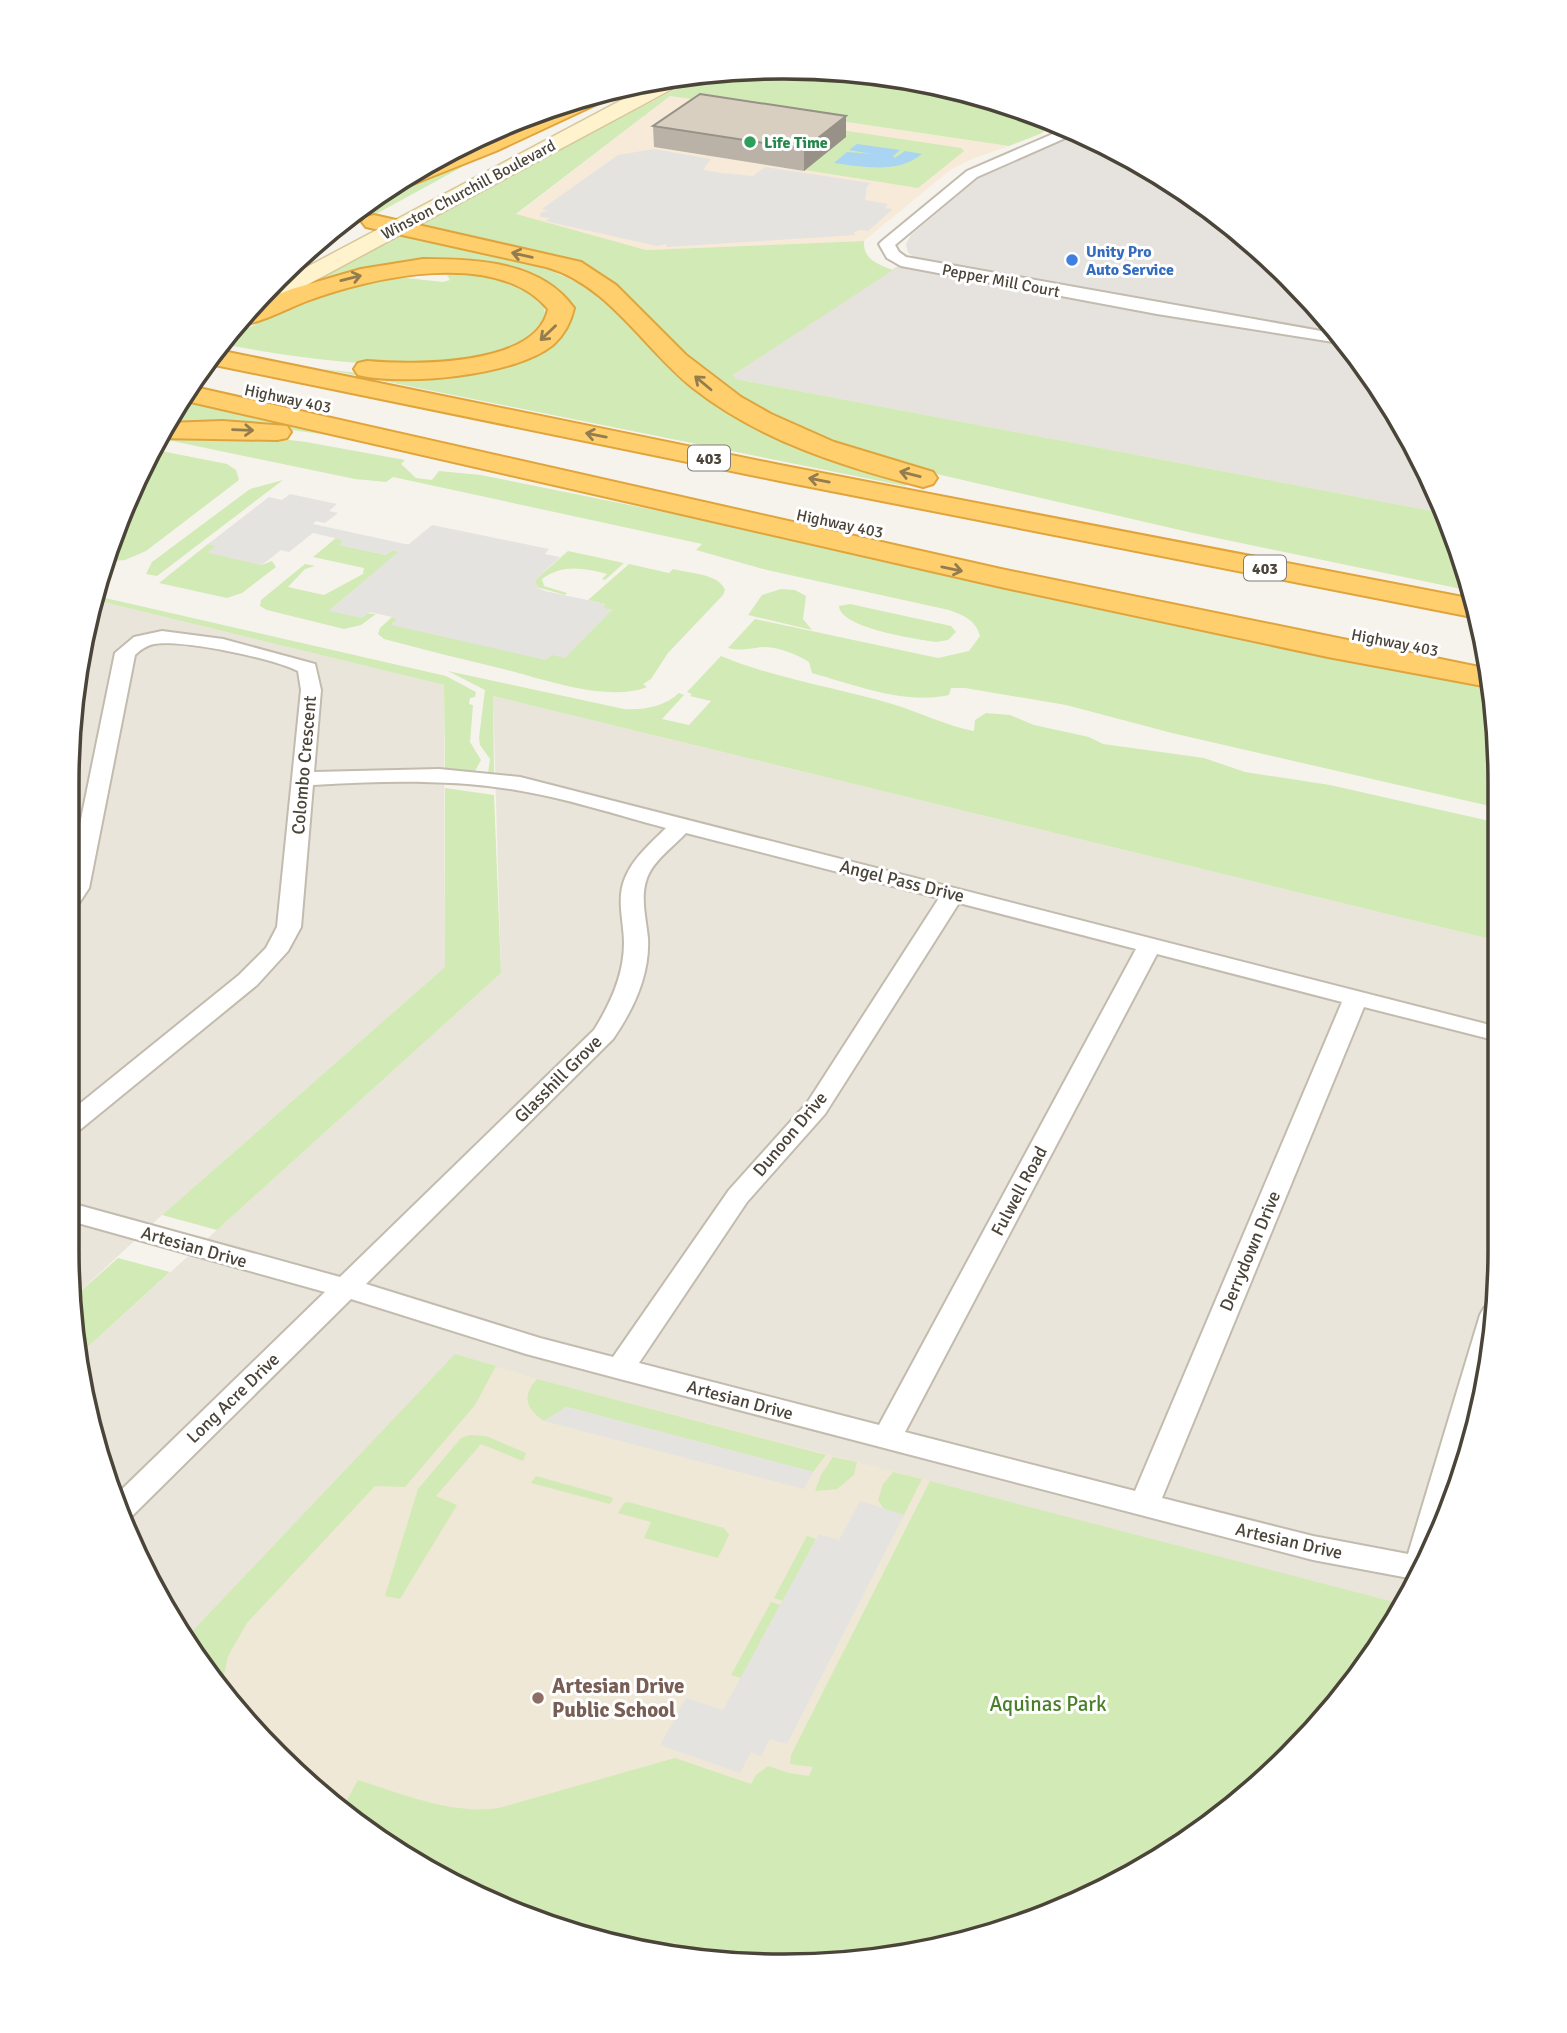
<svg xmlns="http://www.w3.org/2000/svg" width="1567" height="2033" font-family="Signika,sans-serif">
<rect width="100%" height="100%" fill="#f6f3ec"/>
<path fill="#eae5da" d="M 91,599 L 444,685 L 445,967 L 162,1215 L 73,1298 L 67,1249 L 68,737 Z
M 493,696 L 1494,940 L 1494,1343 L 1462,1480 L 1380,1648 L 1291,1756 L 1182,1846 L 1014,1929 L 877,1960 L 784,1966 L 598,1942 L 425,1871 L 277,1757 L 163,1608 L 91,1435 L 80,1354 L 501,973 Z"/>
<path fill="#f7ead8" d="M 670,96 L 797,115 L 1009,146 L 974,158 L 950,170 L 864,241 L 646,250 L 516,215 Z"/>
<path fill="#e6e2dd" d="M 1081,133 L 1182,188 L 1291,277 L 1380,385 L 1443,513 L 736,379 L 733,375 L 913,256 L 908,253 L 906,244 L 911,235 L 979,178 L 1003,165 Z"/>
<path fill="#efe8d6" d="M 455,1354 L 537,1379 L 946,1485 L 723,1959 L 598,1942 L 425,1871 L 277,1757 L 186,1638 Z"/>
<path fill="#d2eab5" d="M 784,67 L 924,80 L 1059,122 L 1040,134 L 1009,146 L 670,96 L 516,214 L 646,250 L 864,241 C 863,260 878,264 893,270 L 733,375 L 736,379 L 1443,513 L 1462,553 L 1471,591 L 1193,533 L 928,472 L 854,451 L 766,414 L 701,370 L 645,312 L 612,282 L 422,227 L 419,223 L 705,74 Z
M 834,129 L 961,148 L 964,151 L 918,188 L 805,170 L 845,138 Z
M 495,149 L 365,220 L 352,213 L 378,193 Z
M 399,235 C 457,248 531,256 583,286 C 620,307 651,352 683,380 C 746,436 828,461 908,484 L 905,486 L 324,369 L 367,374 L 514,359 L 563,302 L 476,266 L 309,285 Z
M 450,274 C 488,274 515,280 544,305 C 547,323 540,329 526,339 C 465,385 292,358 218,343 C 227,334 235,325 248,328 L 308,298 L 388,276 L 443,282 L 450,280 L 447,275 Z
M 183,398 L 369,443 C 301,428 235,423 165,427 Z
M 248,435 L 306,442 L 405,460 L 401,464 L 416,478 L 432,480 L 439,471 L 481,475 L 684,516 L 1047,598 L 1493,686 L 1494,807 L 1172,733 L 1066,705 L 965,688 L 951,688 L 949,695 C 905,705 855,685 812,673 L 809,662 C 797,654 776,646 761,647 C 748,649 741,651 728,648 L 755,619 L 938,658 L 969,651 L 980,636 C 976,620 963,615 949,610 L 767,570 L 696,550 L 702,544 L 393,477 L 386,482 L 355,479 L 158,438 Z
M 151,449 L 227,464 L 236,470 L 239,480 L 146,551 L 125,560 L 104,562 L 140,467 Z
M 283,480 L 157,576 L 146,574 L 152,562 L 250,489 Z
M 336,538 L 344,540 L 340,545 L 386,555 L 392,550 L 399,552 L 330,610 L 376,614 L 361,625 L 344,629 L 267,610 L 260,606 L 261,600 L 305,564 L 315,566 L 305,569 L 288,587 L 324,595 L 363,574 L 364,568 L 313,557 Z
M 208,544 L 217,546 L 209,552 L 262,565 L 272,561 L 276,567 L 242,593 L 227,598 L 159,583 Z
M 568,551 L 624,563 L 605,580 L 602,579 L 607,574 C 583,568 563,564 542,579 L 544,586 L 567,593 L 565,595 L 537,587 L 535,580 Z
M 629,564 L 669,573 L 673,569 C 688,573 720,574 725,590 L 723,595 L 668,653 L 651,679 L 643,684 L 647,687 C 606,703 541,678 499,668 C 461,659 422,649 384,639 L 378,634 L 380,628 L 392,617 L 398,619 L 392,624 L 552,655 L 612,610 L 602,608 L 605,604 L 588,600 Z
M 781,589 L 795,590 L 806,596 L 803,619 L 812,630 L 748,615 L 762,595 Z
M 92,595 L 446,676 L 476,692 L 475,697 L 470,698 L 469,704 L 473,705 L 470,742 L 481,760 L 475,771 L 445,769 L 444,685 L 91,599 Z
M 850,604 L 951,626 L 956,632 L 948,640 L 936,642 C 916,639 840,628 839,606 Z
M 721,656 C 776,679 835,687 892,704 C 920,712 946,726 974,731 L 975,720 L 986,713 L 1010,715 L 1034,725 L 1089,737 L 1103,744 L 1204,758 L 1245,772 L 1330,785 L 1494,822 L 1494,940 L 493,696 L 494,773 L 488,773 L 490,759 L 480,745 L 479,738 L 485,690 L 448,671 L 624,709 C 644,710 664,707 679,693 L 684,695 L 662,719 L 689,725 L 711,701 L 690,696 L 692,694 L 687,692 Z
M 445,788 L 494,795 L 501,973 L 217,1230 L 162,1215 L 445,967 Z
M 118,1258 L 170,1272 L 80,1354 L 73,1298 Z
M 455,1354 L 496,1366 L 475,1405 L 405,1487 L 375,1486 L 247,1623 L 228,1656 L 222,1685 L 186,1638 Z
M 537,1379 L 826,1455 L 813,1472 L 567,1407 L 544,1421 C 525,1408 522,1396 537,1379 Z
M 470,1435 L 486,1436 L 526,1453 L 523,1461 L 481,1444 L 436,1496 L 457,1505 L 400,1599 L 385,1596 L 418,1489 L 461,1438 Z
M 833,1457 L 857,1462 L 854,1475 L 837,1489 L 815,1491 L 821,1475 Z
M 893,1472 L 922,1479 L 904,1515 L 884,1509 L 878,1500 L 883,1484 Z
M 536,1476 L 611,1497 L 613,1499 L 610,1504 L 531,1483 Z
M 930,1481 L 1401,1604 L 1380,1648 L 1291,1756 L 1182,1846 L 1014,1929 L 877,1960 L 784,1966 L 598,1942 L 425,1871 L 343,1807 L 358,1780 C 403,1794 451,1815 499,1808 L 675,1758 L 751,1784 L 756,1775 L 768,1766 L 789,1773 L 809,1776 L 813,1767 L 790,1764 L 791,1755 Z
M 628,1502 L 724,1528 L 729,1535 L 718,1558 L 644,1538 L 651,1522 L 618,1513 L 624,1503 Z
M 807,1536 L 816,1539 L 783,1601 L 774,1598 Z
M 771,1602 L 780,1605 L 741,1678 L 731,1675 Z"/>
<path fill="#e5e3e0" d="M 654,149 L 711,159 L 703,170 L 721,173 L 753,176 L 765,167 L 871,183 L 867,186 L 865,200 L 888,204 L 885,208 L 893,209 L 868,231 L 860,230 L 854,232 L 855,235 L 667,247 L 666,244 L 657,246 L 545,221 L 550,218 L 540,217 L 541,212 L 548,211 L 542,209 L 618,155 Z
M 290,494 L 337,504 L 329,511 L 338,513 L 325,523 L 316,521 L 313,524 L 405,544 L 409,544 L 432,525 L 549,549 L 545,554 L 560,557 L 535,580 L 537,587 L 545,591 L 606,604 L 603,608 L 612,610 L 565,658 L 552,655 L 546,660 L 391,625 L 398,619 L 392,617 L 370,612 L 362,618 L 329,611 L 398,552 L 392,550 L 386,555 L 339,545 L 343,540 L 313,533 L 289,552 L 281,550 L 262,565 L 208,553 L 216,546 L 208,544 L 269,497 L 282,500 Z
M 566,1407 L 813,1472 L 804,1489 L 544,1421 Z
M 860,1501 L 904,1515 L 787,1744 L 770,1739 L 761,1756 L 751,1752 L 740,1773 L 660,1745 L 686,1698 L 723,1710 L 819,1534 L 839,1540 Z"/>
<path fill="#a9d4f2" d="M 857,144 L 900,150 L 893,156 L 895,158 L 905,151 L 922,154 C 898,174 864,167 834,163 L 847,152 L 872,154 L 849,150 Z"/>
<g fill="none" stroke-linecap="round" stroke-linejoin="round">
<g stroke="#c2bbae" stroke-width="4">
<path id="street" d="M 1069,127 L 1079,132 L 977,177 L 895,245 L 899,252 L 906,257 L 1338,334 L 1346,344 L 1157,314 L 901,266 L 887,258 L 879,244 L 882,241 L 967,171 Z
M 162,631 L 223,639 L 315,664 L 321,690 L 314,772 L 439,769 L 520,777 L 1494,1026 L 1494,1040 L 1364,1007 L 1162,1498 L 1313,1536 L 1408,1554 L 1480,1315 L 1484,1308 L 1494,1305 L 1494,1343 L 1457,1492 L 1414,1579 L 1313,1560 L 620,1379 L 526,1354 L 351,1299 L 132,1516 L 125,1518 L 116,1495 L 325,1292 L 67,1220 L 67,1202 L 340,1277 L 594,1030 C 611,1003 624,974 624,943 C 624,922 616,899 625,878 C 633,858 651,843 666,828 C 617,815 566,798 516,790 C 449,779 381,781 313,785 L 301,927 L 288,951 L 257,985 L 76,1133 L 67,1135 L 67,1114 L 239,975 L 266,948 L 277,927 L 301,690 L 298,671 C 272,658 182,639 154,644 C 146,646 140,650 135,655 L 89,888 L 76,908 L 68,910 L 68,883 L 115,653 L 134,637 ZM 686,833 L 939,898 L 807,1103 L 729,1190 L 613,1357 L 540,1338 L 366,1284 L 613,1039 C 633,1010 650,975 648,938 C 646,918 640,897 647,878 C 654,860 673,847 686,833 ZM 959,903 L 1136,949 L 879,1425 L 639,1363 L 747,1202 L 825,1114 ZM 1157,954 L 1342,1002 L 1135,1491 L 905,1432 Z"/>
</g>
<g stroke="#d6c79b" stroke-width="3">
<path id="secondary" d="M 689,76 L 687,81 L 264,308 L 251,309 L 273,285 L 663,78 Z"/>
</g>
<g stroke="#e0a43c" stroke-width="4">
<path id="highway" d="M 615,89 L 618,92 L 614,96 L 496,151 L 398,190 L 382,190 L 446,155 L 558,106 Z
M 374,215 L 581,262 L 616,285 L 686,355 L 741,397 L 771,414 L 834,442 L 933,472 L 937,478 L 933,484 L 923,487 C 843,467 759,440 693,388 C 644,349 608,284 546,267 L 366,227 L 362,222 L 366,217 Z
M 423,259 C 475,259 541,261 574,308 C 571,322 564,335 553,345 C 515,376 404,386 358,375 L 354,369 L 358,363 L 367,361 C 412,365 537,367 548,309 C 497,248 371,277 307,301 C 290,307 252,328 236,324 L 256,303 L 292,289 L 361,269 Z
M 213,349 L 780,465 L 1473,599 L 1477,618 L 780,481 L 205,363 Z
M 190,386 L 1001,569 L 1489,669 L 1494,688 L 1328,657 L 1001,587 L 182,400 Z
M 222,421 L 287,426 L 291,432 L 287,438 L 277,440 L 158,438 L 168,423 Z"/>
</g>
<use href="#street" fill="#fff" fill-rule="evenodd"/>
<use href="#secondary" fill="#fff3cd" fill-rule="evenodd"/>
<use href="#highway" fill="#ffcf6e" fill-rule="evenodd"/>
</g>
<path fill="#bab2a6" d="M 846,116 L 846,137 L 804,171 L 654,147 L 653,126 Z"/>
<path fill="#979187" d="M 846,116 L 846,137 L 804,171 L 804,149 Z"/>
<path fill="#d8cfc1" stroke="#979187" stroke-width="2" d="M 700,94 L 846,116 L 804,149 L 653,126 Z"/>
<defs><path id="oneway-shaft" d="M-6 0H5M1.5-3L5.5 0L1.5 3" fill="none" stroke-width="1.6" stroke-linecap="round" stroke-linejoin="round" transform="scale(1.75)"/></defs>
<g stroke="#937c4e">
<use href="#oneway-shaft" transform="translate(522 255) rotate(-167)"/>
<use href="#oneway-shaft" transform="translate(351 278) rotate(-14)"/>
<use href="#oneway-shaft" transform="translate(548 333) rotate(136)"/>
<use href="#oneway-shaft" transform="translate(703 383) rotate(-140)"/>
<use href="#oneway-shaft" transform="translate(243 430) rotate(2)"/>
<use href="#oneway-shaft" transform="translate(596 435) rotate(-169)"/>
<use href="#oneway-shaft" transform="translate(910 474) rotate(-166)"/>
<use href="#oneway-shaft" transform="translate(819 480) rotate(-169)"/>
<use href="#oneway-shaft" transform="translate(952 569) rotate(12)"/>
</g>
<circle fill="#2e9e5b" stroke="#fff" stroke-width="2.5" cx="750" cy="142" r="7"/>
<circle fill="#3f7fe0" stroke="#fff" stroke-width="2.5" cx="1072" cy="260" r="7"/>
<circle fill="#8d6e63" stroke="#fff" stroke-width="2.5" cx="538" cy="1698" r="7"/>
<g text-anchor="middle" stroke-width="6" stroke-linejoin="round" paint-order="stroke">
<g font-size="16" font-weight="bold" fill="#27864d" stroke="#fff" text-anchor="start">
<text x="764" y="148">Life Time</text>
</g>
<g font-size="16" fill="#4b4439" stroke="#fff">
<text transform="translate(468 189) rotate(-28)" y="6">Winston Churchill Boulevard</text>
<text transform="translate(1001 280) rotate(11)" y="6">Pepper Mill Court</text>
<text transform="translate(288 398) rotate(12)" y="6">Highway 403</text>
<text transform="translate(840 523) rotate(12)" y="6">Highway 403</text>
<text transform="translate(1395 642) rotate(11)" y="6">Highway 403</text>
</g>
<g font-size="16" font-weight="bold" fill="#366cbe" stroke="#fff" text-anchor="start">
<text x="1086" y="257">Unity Pro<tspan x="1086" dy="18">Auto Service</tspan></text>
</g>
<g fill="#fff" stroke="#817c74" stroke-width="2">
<rect x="688" y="445.5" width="42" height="25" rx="5"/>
<rect x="1244" y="555.5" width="42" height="25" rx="5"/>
</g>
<g font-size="16" font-weight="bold" fill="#4b4439">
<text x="709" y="464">403</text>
<text x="1265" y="574">403</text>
</g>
<g font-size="18" fill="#4b4439" stroke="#fff">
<text transform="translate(304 765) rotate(-85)" y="6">Colombo Crescent</text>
<text transform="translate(902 881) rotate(14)" y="6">Angel Pass Drive</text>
<text transform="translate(558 1079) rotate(-45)" y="6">Glasshill Grove</text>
<text transform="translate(790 1134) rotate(-50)" y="6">Dunoon Drive</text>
<text transform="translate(1019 1191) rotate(-62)" y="6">Fulwell Road</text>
<text transform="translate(194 1247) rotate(16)" y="6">Artesian Drive</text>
<text transform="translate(1250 1251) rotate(-67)" y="6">Derrydown Drive</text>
<text transform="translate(233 1398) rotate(-44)" y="6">Long Acre Drive</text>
<text transform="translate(740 1400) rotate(15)" y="6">Artesian Drive</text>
<text transform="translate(1289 1541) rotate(13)" y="6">Artesian Drive</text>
</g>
<g font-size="21" font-weight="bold" fill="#785e54" stroke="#fff" text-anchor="start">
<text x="552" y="1693">Artesian Drive<tspan x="552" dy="24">Public School</tspan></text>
</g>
<g font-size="21" fill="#4a7f2a" stroke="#fff">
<text x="1048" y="1711">Aquinas Park</text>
</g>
</g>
<path d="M0 0H1567V2033H0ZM783 79H784A704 704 0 0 1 1488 783V1250A704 704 0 0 1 784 1954H783A704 704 0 0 1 79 1250V783A704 704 0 0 1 783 79Z" fill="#fff" fill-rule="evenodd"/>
<path fill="none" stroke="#4b4439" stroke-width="3.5" d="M783 79H784A704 704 0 0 1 1488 783V1250A704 704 0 0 1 784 1954H783A704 704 0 0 1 79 1250V783A704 704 0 0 1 783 79Z"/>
</svg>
